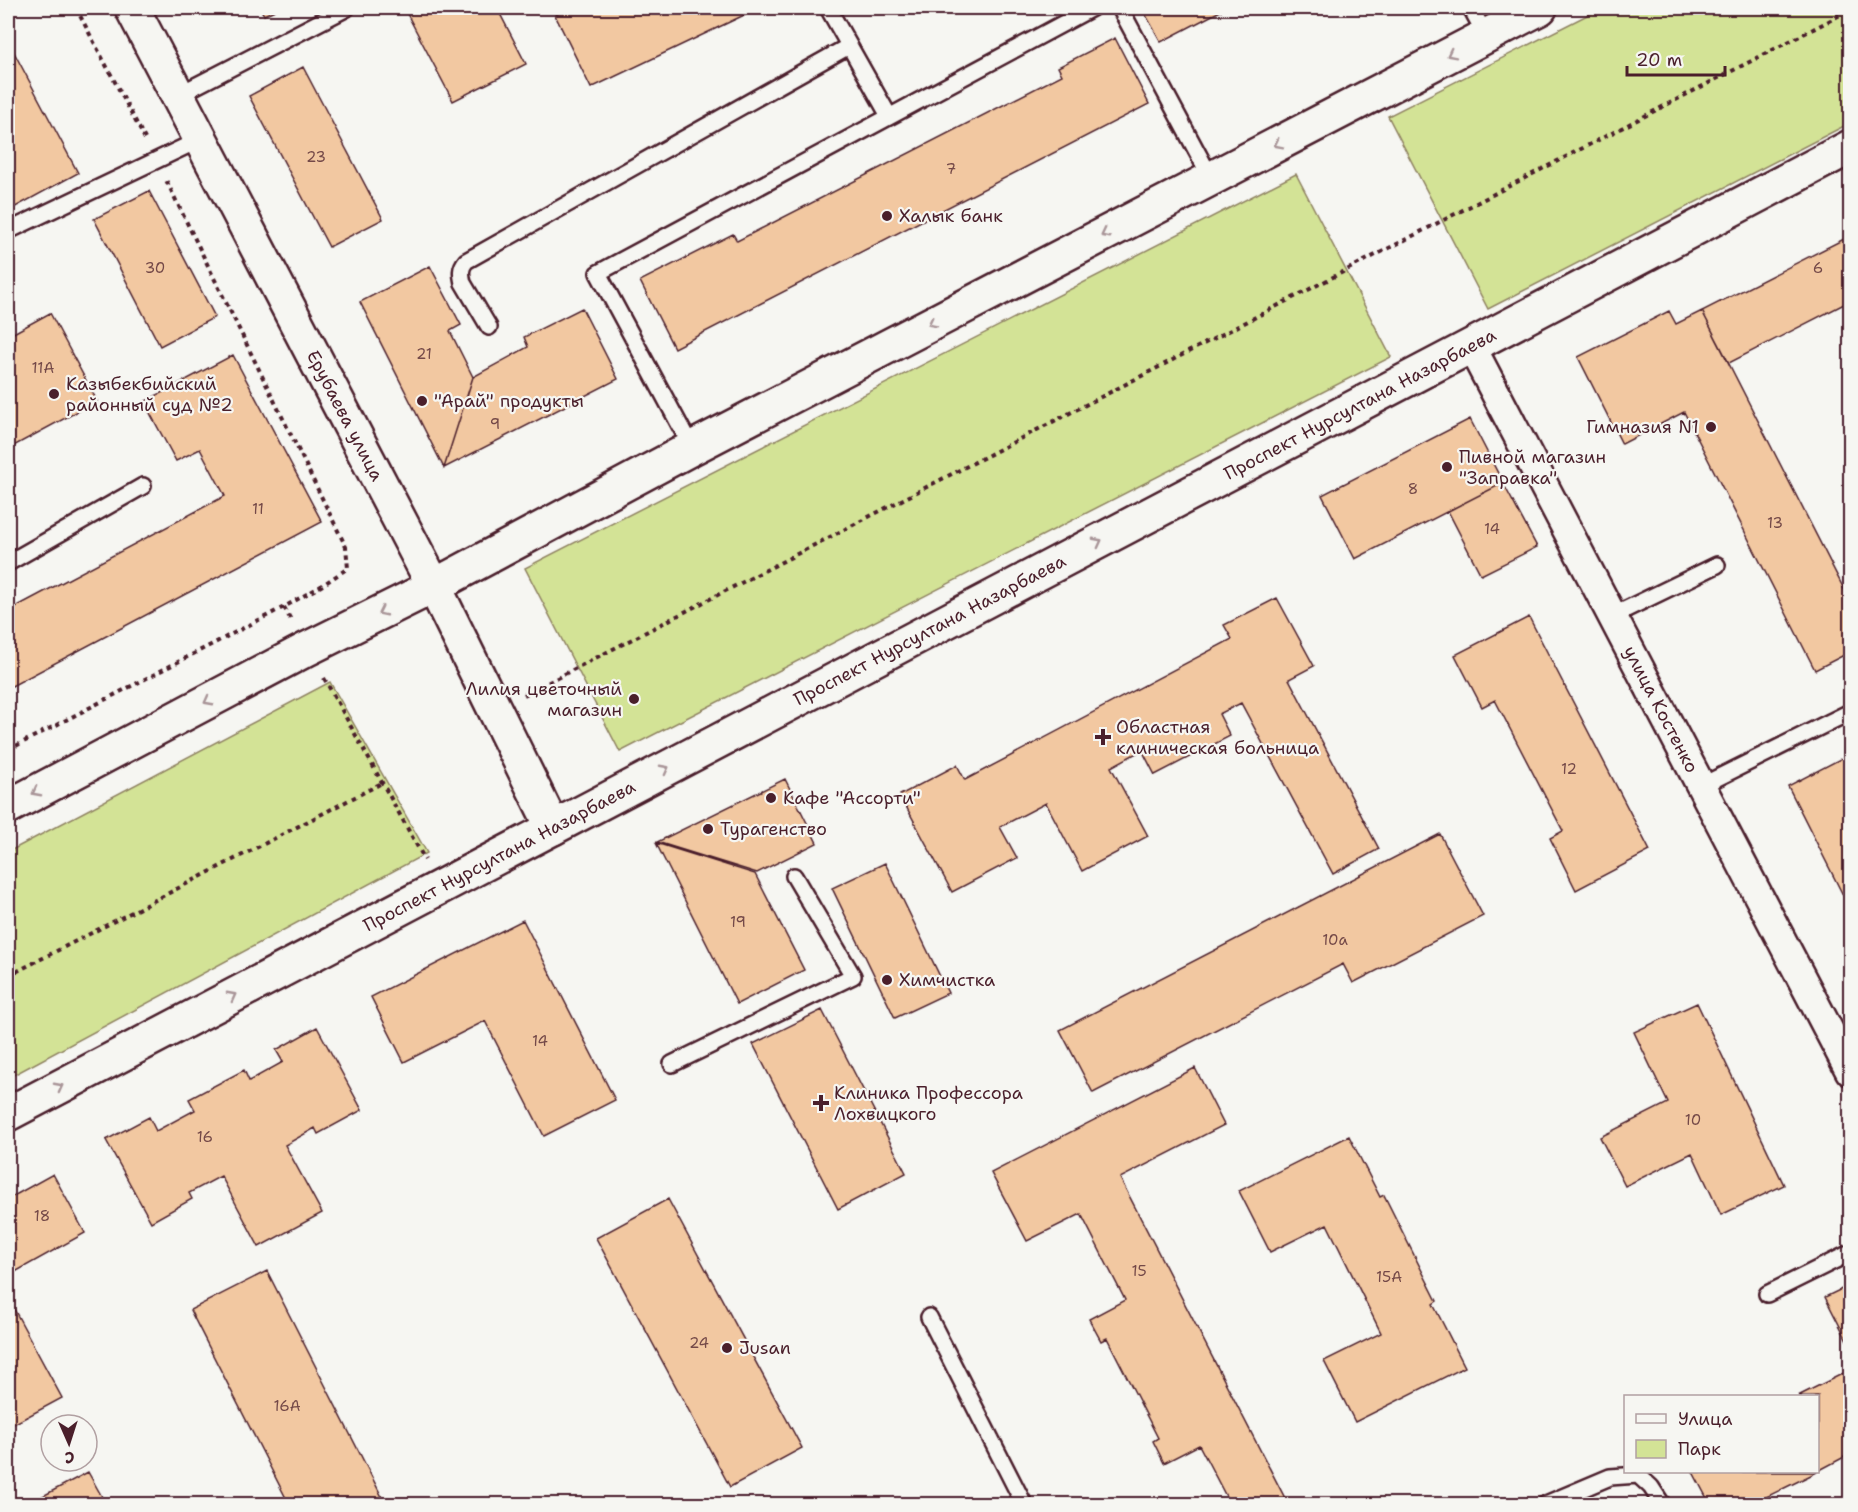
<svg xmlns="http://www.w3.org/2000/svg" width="1858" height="1512" font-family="'Shantell Sans',sans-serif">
<rect width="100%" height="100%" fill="#f6f6f2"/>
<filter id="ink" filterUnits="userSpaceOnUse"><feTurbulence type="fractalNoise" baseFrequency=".0167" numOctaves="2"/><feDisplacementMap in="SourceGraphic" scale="12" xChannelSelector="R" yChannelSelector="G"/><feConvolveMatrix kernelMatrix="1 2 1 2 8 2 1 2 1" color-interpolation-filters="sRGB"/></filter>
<g filter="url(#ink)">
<path fill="#d3e396" stroke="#8e8160" stroke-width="1.5" d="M 1601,8 L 1850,8 L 1850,123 L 1488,309 L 1388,116 Z
M 1296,174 L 1391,357 L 620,752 L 525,568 Z
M 330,682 L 427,853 L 8,1078 L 8,852 Z"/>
<path fill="#f2c8a1" stroke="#4a1f2b" stroke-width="1.5" d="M 260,8 L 279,8 L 264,15 Z
M 404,8 L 497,8 L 526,64 L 453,101 Z
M 570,8 L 759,8 L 591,88 L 555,15 Z
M 1142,8 L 1226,8 L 1161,42 Z
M 1115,38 L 1149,104 L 674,348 L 640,281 L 733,234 L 737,241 L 1062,75 L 1058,67 Z
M 8,41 L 78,173 L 8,211 Z
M 303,67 L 383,219 L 329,247 L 249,96 Z
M 149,191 L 215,317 L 160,346 L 94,219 Z
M 1850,236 L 1850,301 L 1729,363 L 1702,311 Z
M 430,266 L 461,325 L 450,331 L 473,377 L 444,468 L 360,302 Z
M 582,308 L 618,379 L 444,468 L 473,377 L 528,347 L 524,337 Z
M 1669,311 L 1676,324 L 1702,311 L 1850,601 L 1850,652 L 1815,670 L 1684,412 L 1622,444 L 1578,357 Z
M 50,313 L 97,401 L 8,449 L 8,336 Z
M 233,355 L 322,522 L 8,688 L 8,611 L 225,496 L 200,449 L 176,461 L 144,402 Z
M 1470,419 L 1503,483 L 1355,559 L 1322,495 Z
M 1503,483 L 1537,547 L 1481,575 L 1448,511 Z
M 1277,598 L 1314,666 L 1289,679 L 1379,849 L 1333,874 L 1241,703 L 1219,714 L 1230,736 L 1155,775 L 1142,750 L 1111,767 L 1148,836 L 1082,871 L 1046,803 L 1000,827 L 1017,858 L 952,892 L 900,795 L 957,765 L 965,780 L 1232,639 L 1224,625 Z
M 1529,617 L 1650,851 L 1576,890 L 1550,838 L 1563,831 L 1495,700 L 1482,707 L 1455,655 Z
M 1850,754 L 1850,909 L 1788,786 Z
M 785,779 L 817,843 L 757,873 L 657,842 Z
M 1440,834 L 1483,916 L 1353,983 L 1343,964 L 1093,1093 L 1060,1030 Z
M 656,843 L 755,874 L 804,970 L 737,1004 Z
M 885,863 L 948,993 L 895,1018 L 832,888 Z
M 523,920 L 615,1100 L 544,1136 L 485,1021 L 404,1062 L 371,997 Z
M 1697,1003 L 1784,1185 L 1721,1215 L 1692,1153 L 1625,1186 L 1600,1137 L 1668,1103 L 1634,1032 Z
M 822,1010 L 906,1173 L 838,1209 L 753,1044 Z
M 317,1027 L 362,1110 L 318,1134 L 315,1128 L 285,1145 L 322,1213 L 259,1247 L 221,1176 L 189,1193 L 192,1199 L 151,1222 L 106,1140 L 149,1117 L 156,1131 L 195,1110 L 189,1099 L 244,1070 L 249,1081 L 283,1062 L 276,1050 Z
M 1195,1068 L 1224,1125 L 1120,1178 L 1288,1504 L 1230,1504 L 1199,1445 L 1164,1463 L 1153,1441 L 1158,1438 L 1107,1338 L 1101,1341 L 1089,1319 L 1125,1300 L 1081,1214 L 1027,1241 L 991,1173 Z
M 1195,1068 L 1224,1125 L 1120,1178 L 1288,1504 L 1230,1504 L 1199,1445 L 1164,1463 L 1153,1441 L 1158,1438 L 1107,1338 L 1101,1341 L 1089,1319 L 1125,1300 L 1081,1214 L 1027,1241 L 991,1173 Z
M 1349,1136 L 1380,1197 L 1384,1195 L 1437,1301 L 1433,1304 L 1465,1367 L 1355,1422 L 1324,1361 L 1381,1333 L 1327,1224 L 1270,1252 L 1239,1191 Z
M 1349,1136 L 1380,1197 L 1384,1195 L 1437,1301 L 1433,1304 L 1465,1367 L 1355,1422 L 1324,1361 L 1381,1333 L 1327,1224 L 1270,1252 L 1239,1191 Z
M 53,1174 L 85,1233 L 8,1276 L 8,1199 Z
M 668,1199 L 802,1448 L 730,1487 L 596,1238 Z
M 267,1271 L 384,1501 L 378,1504 L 289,1504 L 190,1310 Z
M 1850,1285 L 1850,1346 L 1825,1297 Z
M 8,1298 L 62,1398 L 8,1427 Z
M 1850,1370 L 1850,1454 L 1818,1471 L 1818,1396 L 1798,1396 Z
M 88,1472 L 106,1504 L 28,1504 Z
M 1693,1472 L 1817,1472 L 1752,1504 L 1710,1504 Z"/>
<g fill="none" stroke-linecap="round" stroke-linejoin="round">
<g stroke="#4a1f2b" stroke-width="20">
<path id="lane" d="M 828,8 L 889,116
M 1120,8 L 1211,178
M 1471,8 L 1486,36
M 178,95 L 347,8
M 8,231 L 201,139
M 489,327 L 463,283 C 461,274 460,268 466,261 L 849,46
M 692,448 L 598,273 L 1092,8
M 8,563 L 143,486
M 1612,616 L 1717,565
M 1701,786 L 1850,712
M 672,1064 L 853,976 L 794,876
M 1767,1294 L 1850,1253
M 929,1317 L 1024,1504
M 1546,1504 L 1610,1477 L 1638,1475 L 1651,1487 L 1662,1504"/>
</g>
<g stroke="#4a1f2b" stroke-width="33">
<g id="street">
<path id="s1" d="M 1471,346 L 1850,1071"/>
</g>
</g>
<g stroke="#4a1f2b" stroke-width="38">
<g id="secondary">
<path id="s2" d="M 132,8 L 434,586 L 553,828"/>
<path d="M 8,807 L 307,649 L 434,586 L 692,448 L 1540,8"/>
<path id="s3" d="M 8,1114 L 1850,147"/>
</g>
</g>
<path stroke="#4a1f2b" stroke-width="4" stroke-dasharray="4.5 4.5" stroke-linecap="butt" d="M 76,8 L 145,139
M 284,607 L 292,622
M 324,678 L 425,860
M 524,695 L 1850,10
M 8,750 L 284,607 L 321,586 L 348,568 L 346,547 L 166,180
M 8,976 L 382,783"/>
<use href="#lane" stroke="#f6f6f2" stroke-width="15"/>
<use href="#street" stroke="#f6f6f2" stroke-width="28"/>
<use href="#secondary" stroke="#f6f6f2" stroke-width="33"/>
</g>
<defs><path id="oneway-chevron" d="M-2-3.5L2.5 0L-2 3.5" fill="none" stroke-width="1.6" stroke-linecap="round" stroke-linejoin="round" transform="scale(1.5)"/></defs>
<g stroke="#a99598">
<use href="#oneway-chevron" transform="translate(1451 54) rotate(153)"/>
<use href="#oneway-chevron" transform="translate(1278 144) rotate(153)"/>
<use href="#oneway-chevron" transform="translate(1105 234) rotate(153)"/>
<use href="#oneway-chevron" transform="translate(932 323) rotate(153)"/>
<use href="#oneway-chevron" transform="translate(1098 542) rotate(-28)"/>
<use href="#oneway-chevron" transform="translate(382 612) rotate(154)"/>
<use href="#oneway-chevron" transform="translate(208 701) rotate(152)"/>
<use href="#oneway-chevron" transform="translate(665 769) rotate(-28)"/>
<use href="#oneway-chevron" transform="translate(36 792) rotate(152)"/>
<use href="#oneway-chevron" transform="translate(232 996) rotate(-28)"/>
<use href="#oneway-chevron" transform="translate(59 1087) rotate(-28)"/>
</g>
</g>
<g fill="#4a1f2b" stroke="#f6f6f2" stroke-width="2">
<circle cx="887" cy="216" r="6"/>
<circle cx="54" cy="394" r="6"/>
<circle cx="422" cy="401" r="6"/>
<circle cx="1711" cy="427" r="6"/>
<circle cx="1447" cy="467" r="6"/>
<circle cx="634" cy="699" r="6"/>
<path d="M1100 728h6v6h6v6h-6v6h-6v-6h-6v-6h6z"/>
<circle cx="771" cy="798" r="6"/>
<circle cx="708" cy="829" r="6"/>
<circle cx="887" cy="980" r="6"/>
<path d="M818 1094h6v6h6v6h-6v6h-6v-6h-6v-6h6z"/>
<circle cx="727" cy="1348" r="6"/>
</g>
<g text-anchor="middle" stroke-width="4.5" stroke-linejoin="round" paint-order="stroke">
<g font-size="15" fill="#744948">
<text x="316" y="162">23</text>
<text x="951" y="174">7</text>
<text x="155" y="273">30</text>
<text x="1818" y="273">6</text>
<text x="424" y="359">21</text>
<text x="43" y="373">11А</text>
<text x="495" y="429">9</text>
<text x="1413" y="494">8</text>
<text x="258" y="514">11</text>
<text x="1775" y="528">13</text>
<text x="1492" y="534">14</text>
<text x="1569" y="774">12</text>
<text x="738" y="927">19</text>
<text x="1335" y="945">10а</text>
<text x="540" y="1046">14</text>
<text x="1693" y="1125">10</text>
<text x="205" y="1142">16</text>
<text x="42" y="1221">18</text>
<text x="1139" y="1276">15</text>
<text x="1389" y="1282">15А</text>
<text x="699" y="1348">24</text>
<text x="287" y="1411">16А</text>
</g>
<g font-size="18" fill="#4a1f2b" stroke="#f6f6f2" text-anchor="start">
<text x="899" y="222">Халык банк</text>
<text x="66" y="390">Казыбекбийский<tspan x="66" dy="21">районный суд №2</tspan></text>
<text x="434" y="407">"Арай" продукты</text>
<text x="1699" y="433" text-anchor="end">Гимназия N1</text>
<text x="1459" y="463">Пивной магазин<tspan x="1459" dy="21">"Заправка"</tspan></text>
<text x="622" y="695" text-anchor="end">Лилия цветочный<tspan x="622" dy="21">магазин</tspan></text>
<text x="1116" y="733">Областная<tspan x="1116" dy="21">клиническая больница</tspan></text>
<text x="783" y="804">Кафе "Ассорти"</text>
<text x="720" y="835">Турагенство</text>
<text x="899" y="986">Химчистка</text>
<text x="834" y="1099">Клиника Профессора<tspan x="834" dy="21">Лохвицкого</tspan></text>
<text x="739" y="1354">Jusan</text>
</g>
<g font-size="18" fill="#4a1f2b" stroke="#f6f6f2">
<text dy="6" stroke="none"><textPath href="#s3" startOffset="1527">Проспект Нурсултана Назарбаева</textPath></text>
<text dy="6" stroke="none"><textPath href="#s2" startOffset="460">Ерубаева улица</textPath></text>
<text dy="6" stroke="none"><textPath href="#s3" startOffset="1041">Проспект Нурсултана Назарбаева</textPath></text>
<text dy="6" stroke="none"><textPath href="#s1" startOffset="410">улица Костенко</textPath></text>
<text dy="6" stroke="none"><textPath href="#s3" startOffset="555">Проспект Нурсултана Назарбаева</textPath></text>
</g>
</g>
<rect width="1858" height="1512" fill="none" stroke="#f6f6f2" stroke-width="30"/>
<rect x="15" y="15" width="1828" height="1482" fill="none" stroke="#4a1f2b" stroke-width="2" filter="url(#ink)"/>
<rect x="1624" y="1395" width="195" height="78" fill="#f6f6f2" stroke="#b1a0a2" stroke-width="1.5"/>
<rect x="1636" y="1414" width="30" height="9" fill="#f6f6f2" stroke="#b1a0a2" stroke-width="1.5"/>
<text x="1678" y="1425" font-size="18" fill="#4a1f2b">Улица</text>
<rect x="1636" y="1440" width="30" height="18" fill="#d3e396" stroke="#b1a0a2" stroke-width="1.5"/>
<text x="1678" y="1455" font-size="18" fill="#4a1f2b">Парк</text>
<g transform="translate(69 1443) rotate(177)"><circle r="28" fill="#f6f6f2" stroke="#b1a0a2" stroke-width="1.5"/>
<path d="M0-4.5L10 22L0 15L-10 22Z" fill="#4a1f2b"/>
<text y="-9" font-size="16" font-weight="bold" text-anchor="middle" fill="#4a1f2b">С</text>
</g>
<path d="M1627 66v9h98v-9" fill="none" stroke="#4a1f2b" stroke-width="3"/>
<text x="1636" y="66" font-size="18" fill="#4a1f2b" stroke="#f6f6f2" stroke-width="4.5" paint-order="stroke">20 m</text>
</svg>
